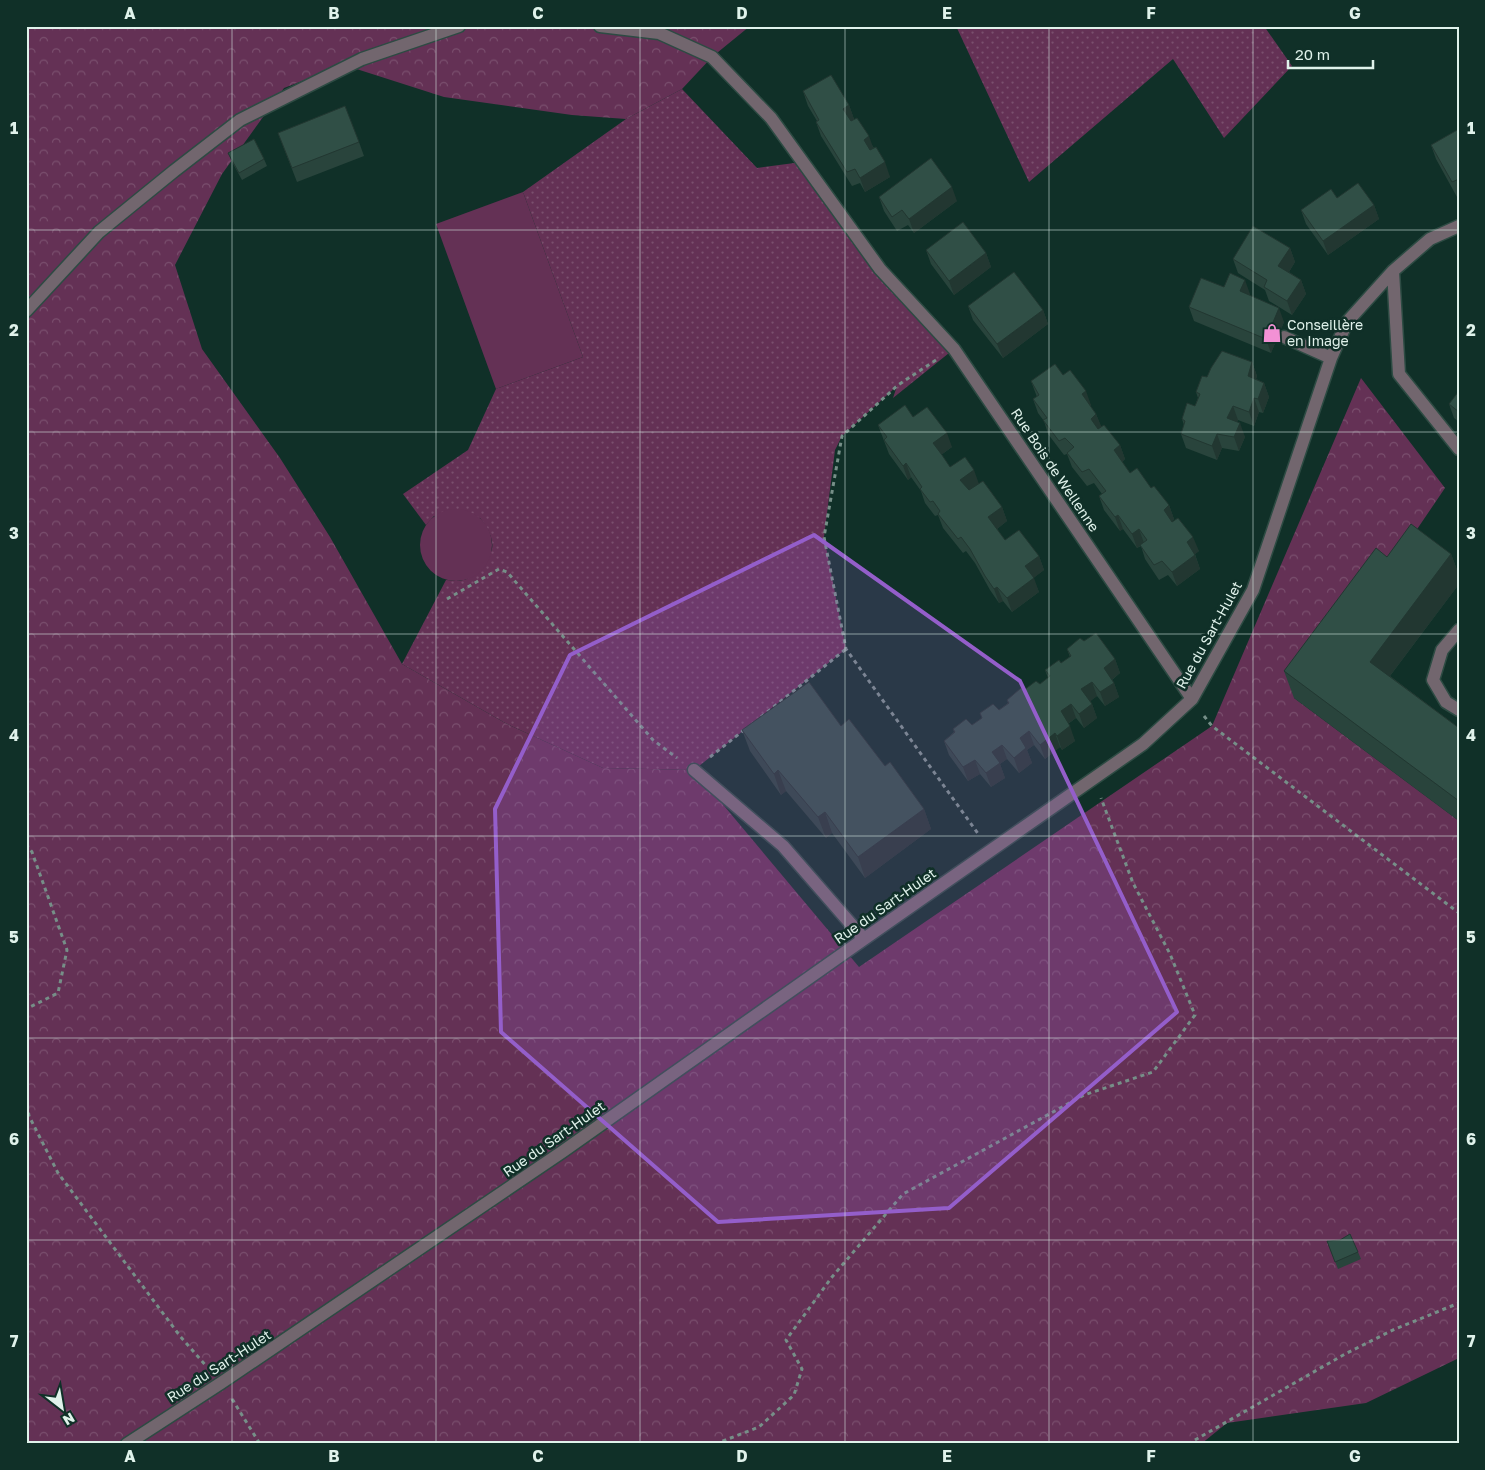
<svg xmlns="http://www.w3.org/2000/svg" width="1485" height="1470" font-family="'Golos Text',sans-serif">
<defs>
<pattern id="grass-dots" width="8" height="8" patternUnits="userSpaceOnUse" patternTransform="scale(1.25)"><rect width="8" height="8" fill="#643155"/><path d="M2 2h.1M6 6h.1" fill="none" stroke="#7a4f6e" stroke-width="1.8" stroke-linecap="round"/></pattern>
<pattern id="forest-crowns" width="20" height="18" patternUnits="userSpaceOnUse" patternTransform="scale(1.25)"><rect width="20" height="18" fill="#643155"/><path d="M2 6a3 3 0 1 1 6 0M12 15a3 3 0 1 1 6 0" fill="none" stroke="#7a4f6e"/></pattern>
</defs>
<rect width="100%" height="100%" fill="#103028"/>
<path fill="url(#grass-dots)" d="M 956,26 L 1264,26 L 1292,66 L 1224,138 L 1173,59 L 1029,182 Z
M 682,89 L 757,168 L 802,162 L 880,269 L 954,349 L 893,398 L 897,386 L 842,436 L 835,450 L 824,537 L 846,649 L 694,770 L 603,768 L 507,724 L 402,664 L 446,580 C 466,582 467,581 480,566 C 483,562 487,558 490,554 C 497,542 487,527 480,518 L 434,516 L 426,525 L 403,494 L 468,450 L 496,389 L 583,357 L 523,192 L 626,119 Z"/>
<path fill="url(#forest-crowns)" d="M 26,26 L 750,26 L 712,57 L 682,89 L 626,119 L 572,115 L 444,97 L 344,65 L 284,88 L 222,174 L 175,265 L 202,349 L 280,458 L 330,537 L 402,664 L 507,724 L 603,768 L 694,770 L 859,967 L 1212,726 L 1361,378 L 1445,488 L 1386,575 L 1294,698 L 1459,821 L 1459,1358 L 1366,1403 L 1227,1423 L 1201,1444 L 26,1444 Z"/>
<path fill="#643155" d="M 523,192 L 583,357 L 496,389 L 436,224 Z
M420 545a36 36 0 1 1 72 0a36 36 0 1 1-72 0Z"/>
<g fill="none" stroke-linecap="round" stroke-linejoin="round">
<g stroke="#2d4b43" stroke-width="15">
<path id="minor" d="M 600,26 L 659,33 L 712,57 L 771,118 L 880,269 L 954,349 L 1192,699
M 1393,271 L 1399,374 L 1459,449
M 26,311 L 99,232 L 174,171 L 240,120 L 362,59 L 459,26
M 1284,337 L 1331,358
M 1459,630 L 1442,650 L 1433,680 L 1446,702 L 1459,710
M 694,770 L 783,846 L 864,939
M 127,1444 L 221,1383 L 562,1152 L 864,939 L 1143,744 L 1192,699 L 1253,590 L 1331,358 L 1347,322 L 1393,271 L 1430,239 L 1459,226"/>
</g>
<path stroke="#768f88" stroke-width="3" stroke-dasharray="4 4" stroke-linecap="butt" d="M 936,360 L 898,385 L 842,436 L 824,537 L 846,649 L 979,835
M 447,599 L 499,569 L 507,572 L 653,740 L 677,758
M 1204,716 L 1212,726 L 1459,913
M 761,717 L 846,649
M 710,757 L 744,730
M 26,844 L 32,852 L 67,950 L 58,993 L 26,1009
M 26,1097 L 29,1116 L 58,1173 L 180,1336 L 207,1367
M 232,1399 L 260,1444
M 715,1444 L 759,1427 L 794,1395 L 802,1369 L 786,1340 L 832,1277 L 903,1194 L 1084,1095 L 1153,1072 L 1195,1015 L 1170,954 L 1133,883 L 1101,798
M 1188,1444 L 1345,1354 L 1395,1329 L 1459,1303"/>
<use href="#minor" stroke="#72666e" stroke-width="12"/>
</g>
<path fill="#29443c" d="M 803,91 L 849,105 L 854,119 L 874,148 L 890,177 L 865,192 L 860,183 L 852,186 L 821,136 L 816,122 L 817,121 L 808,106 Z
M 1459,129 L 1459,196 L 1457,197 L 1436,159 L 1431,145 Z
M 278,133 L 359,142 L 364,156 L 297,182 Z
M 228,153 L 264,159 L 267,166 L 242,180 L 231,160 Z
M 879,197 L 957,201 L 914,233 L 908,225 L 897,231 L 884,211 Z
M 1337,198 L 1374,205 L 1379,219 L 1328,255 L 1306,224 L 1301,210 Z
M 1290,248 L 1295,262 L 1289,272 L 1301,280 L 1306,294 L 1292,315 L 1269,301 L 1265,290 L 1238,273 L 1233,259 Z
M 926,250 L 986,253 L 991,267 L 954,295 L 931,264 Z
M 1224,287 L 1250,294 L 1250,296 L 1284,322 L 1271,353 L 1194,321 L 1189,307 Z
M 968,306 L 1043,310 L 1048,324 L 1003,358 L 973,320 Z
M 1252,362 L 1257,376 L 1256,379 L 1264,383 L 1269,397 L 1263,413 L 1259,412 L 1254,426 L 1238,420 L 1237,422 L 1245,437 L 1239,451 L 1222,448 L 1217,460 L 1186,448 L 1181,434 L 1184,425 L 1182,419 L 1195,406 L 1198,398 L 1196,392 L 1207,377 Z
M 1063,375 L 1091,405 L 1090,406 L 1096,414 L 1101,427 L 1120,445 L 1125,459 L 1122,462 L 1130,473 L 1151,488 L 1169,505 L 1174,519 L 1172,521 L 1199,551 L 1195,554 L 1200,569 L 1177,586 L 1168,575 L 1159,580 L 1145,559 L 1141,546 L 1137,548 L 1123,529 L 1120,531 L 1104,510 L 1099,496 L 1102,494 L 1094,483 L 1087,486 L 1072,467 L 1067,454 L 1064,455 L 1048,434 L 1044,421 L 1038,413 L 1033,399 L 1037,397 L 1031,381 Z
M 1459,391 L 1459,422 L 1454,418 L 1449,404 Z
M 913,417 L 952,447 L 941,455 L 950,467 L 979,484 L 1002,507 L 1007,521 L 997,529 L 1005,540 L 1039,556 L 1044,570 L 1033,578 L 1039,592 L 1012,612 L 1003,601 L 999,603 L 990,590 L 975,563 L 966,551 L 963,553 L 943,528 L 938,515 L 935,516 L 925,503 L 921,491 L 911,477 L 908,480 L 889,454 L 878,425 Z
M 1451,554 L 1459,575 L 1459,584 L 1390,676 L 1459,728 L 1459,821 L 1294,698 L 1284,671 L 1387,557 Z
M 1084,641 L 1115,659 L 1120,673 L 1112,680 L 1114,683 L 1119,697 L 1105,706 L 1097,696 L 1090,701 L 1092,704 L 1097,718 L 1084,728 L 1076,718 L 1068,724 L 1075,741 L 1062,750 L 1060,747 L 1045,759 L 1034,745 L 1027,750 L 1032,763 L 1019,773 L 1007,759 L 1000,764 L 1005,778 L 991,787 L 980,774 L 968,781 L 949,755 L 944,741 L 954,732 L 953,729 L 972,725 L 982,718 L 980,713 L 999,710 L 1008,703 L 1007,700 L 1024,690 L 1040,684 L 1048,678 L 1045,670 L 1061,663 L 1070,657 L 1067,649 Z
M 841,726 L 885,766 L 924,809 L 931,829 L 865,878 L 832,833 L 826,838 L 786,791 L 781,795 L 750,751 L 742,730 Z
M 1327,1241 L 1358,1252 L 1361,1259 L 1338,1269 Z"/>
<path fill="#223731" d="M 849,105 L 854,119 L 849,123 L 843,109 Z
M 869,136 L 874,150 L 869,154 L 864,140 Z
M 885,162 L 890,177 L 865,192 L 860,178 Z
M 952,187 L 957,201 L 914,233 L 909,219 Z
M 1374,205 L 1379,219 L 1328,255 L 1323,241 Z
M 1290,248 L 1295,262 L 1284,280 L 1278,266 Z
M 986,253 L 991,267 L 954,295 L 949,281 Z
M 1245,280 L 1250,294 L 1245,306 L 1240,291 Z
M 1301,280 L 1306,294 L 1292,315 L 1287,301 Z
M 1279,308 L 1284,322 L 1271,353 L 1266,339 Z
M 1043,310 L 1048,324 L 1003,358 L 997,344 Z
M 1252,362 L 1257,376 L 1253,390 L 1248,376 Z
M 1264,383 L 1269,397 L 1263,413 L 1258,399 Z
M 1086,391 L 1091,405 L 1087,408 L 1082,394 Z
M 1254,398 L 1259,412 L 1254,426 L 1249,412 Z
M 1233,406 L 1238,420 L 1232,432 L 1227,418 Z
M 1096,414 L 1102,428 L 1096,433 L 1091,419 Z
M 1240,423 L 1245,437 L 1239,451 L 1234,437 Z
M 947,433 L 952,447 L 938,457 L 933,443 Z
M 1217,434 L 1222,448 L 1217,460 L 1212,446 Z
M 1120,445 L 1125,459 L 1119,464 L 1114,450 Z
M 906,463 L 911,477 L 908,480 L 903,466 Z
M 974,470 L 979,484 L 966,495 L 960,480 Z
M 1169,505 L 1174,519 L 1169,524 L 1164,510 Z
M 1002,507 L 1007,521 L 993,532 L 988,517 Z
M 1118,515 L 1123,529 L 1120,531 L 1115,517 Z
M 1139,529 L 1144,543 L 1137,548 L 1132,534 Z
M 1193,537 L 1199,551 L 1193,556 L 1187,542 Z
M 1451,554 L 1459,575 L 1459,584 L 1380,689 L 1370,662 Z
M 1195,555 L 1200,569 L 1177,586 L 1172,572 Z
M 1039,556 L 1044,570 L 1030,581 L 1025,566 Z
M 1034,578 L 1039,592 L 1012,612 L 1007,598 Z
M 997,587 L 1003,601 L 999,603 L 994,589 Z
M 1115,659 L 1120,673 L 1109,682 L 1104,668 Z
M 1092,682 L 1097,696 L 1087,704 L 1081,689 Z
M 1114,683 L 1119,697 L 1105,706 L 1100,692 Z
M 1071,704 L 1076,718 L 1066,725 L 1061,711 Z
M 1092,704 L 1097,718 L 1084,728 L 1079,714 Z
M 1070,726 L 1075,741 L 1062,750 L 1057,736 Z
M 1029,731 L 1034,745 L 1027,750 L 1032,763 L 1019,773 L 1014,758 L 1020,738 Z
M 1055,733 L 1060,747 L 1045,759 L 1040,745 Z
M 1002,745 L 1007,759 L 1000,764 L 1005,778 L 991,787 L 986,773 L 992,752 Z
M 975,760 L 980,774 L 968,781 L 963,767 Z
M 778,770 L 786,791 L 781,795 L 774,774 Z
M 924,809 L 931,829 L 865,878 L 858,857 Z
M 825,812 L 832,833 L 826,838 L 818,817 Z"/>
<path fill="#304f46" stroke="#223731" d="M 831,75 L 849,105 L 843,109 L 851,121 L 857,118 L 869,136 L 864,140 L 870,150 L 876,147 L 885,162 L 860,178 L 855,169 L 847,172 L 816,122 L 819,120 L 803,91 Z
M 345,106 L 359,142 L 292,168 L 278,133 Z
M 1459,129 L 1459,179 L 1452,182 L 1431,145 Z
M 254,139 L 264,159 L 239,173 L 228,153 Z
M 931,158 L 952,187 L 909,219 L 902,210 L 892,217 L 879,197 Z
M 1358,183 L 1374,205 L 1323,241 L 1301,210 L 1331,189 L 1337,198 Z
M 963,222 L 986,253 L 949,281 L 926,250 Z
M 1253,226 L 1290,248 L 1278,266 L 1301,280 L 1287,301 L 1264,287 L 1267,280 L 1233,259 Z
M 1014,272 L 1043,310 L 997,344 L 968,306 Z
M 1230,273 L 1245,280 L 1240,291 L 1279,308 L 1266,339 L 1189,307 L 1201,278 L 1224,287 Z
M 1222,351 L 1252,362 L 1248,376 L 1264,383 L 1258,399 L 1254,398 L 1249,412 L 1233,406 L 1227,418 L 1240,423 L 1234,437 L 1217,434 L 1212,446 L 1181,434 L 1185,421 L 1182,419 L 1187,403 L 1195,406 L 1200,394 L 1196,392 L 1202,376 L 1207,377 L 1211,368 Z
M 1055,364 L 1063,375 L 1070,370 L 1086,391 L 1082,394 L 1096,414 L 1091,419 L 1098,429 L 1104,425 L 1120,445 L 1114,450 L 1130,473 L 1137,468 L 1151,488 L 1154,486 L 1169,505 L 1164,510 L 1172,522 L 1178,518 L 1193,537 L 1187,542 L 1195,555 L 1172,572 L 1162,561 L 1154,565 L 1140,545 L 1147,540 L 1139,529 L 1132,534 L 1118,515 L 1115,517 L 1099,496 L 1106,491 L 1089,469 L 1082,472 L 1067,453 L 1074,447 L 1065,438 L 1059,441 L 1043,420 L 1047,418 L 1033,399 L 1039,395 L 1031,381 Z
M 1459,391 L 1459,412 L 1449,404 Z
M 905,405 L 913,417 L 927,407 L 947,433 L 933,443 L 942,455 L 950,467 L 965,457 L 974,470 L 960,480 L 969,490 L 983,481 L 1002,507 L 988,517 L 1005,540 L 1019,530 L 1039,556 L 1025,566 L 1034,578 L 1007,598 L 997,587 L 994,589 L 985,576 L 970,549 L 961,537 L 958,539 L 938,514 L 940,511 L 933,501 L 930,502 L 920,489 L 922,487 L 906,463 L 903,466 L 884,440 L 887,437 L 878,425 Z
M 1411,524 L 1451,554 L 1370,662 L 1459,728 L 1459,801 L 1284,671 L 1376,548 L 1387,557 Z
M 1096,633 L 1115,659 L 1104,668 L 1114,683 L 1100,692 L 1092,682 L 1081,689 L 1092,704 L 1079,714 L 1071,704 L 1061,711 L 1070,726 L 1057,736 L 1055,733 L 1040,745 L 1029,731 L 1020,738 L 1026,748 L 1014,758 L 1002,745 L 992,752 L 1000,763 L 986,773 L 975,760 L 963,767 L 944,741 L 955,732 L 953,729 L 966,719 L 972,725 L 982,718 L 980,713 L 993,704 L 999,710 L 1009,703 L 1007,700 L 1021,688 L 1024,690 L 1036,681 L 1040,684 L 1050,676 L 1045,670 L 1059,660 L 1061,663 L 1071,656 L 1067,649 L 1080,638 L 1084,641 Z
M 809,682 L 841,726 L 849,719 L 885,766 L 890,762 L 924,809 L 858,857 L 825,812 L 818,817 L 778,770 L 774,774 L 742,730 Z
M 1350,1234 L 1358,1252 L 1335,1262 L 1327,1241 L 1340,1240 Z"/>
<path fill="#945eca" fill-opacity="0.2" stroke="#945eca" stroke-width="4" stroke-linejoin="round" d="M 814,535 L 1020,681 L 1177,1012 L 949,1208 L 718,1222 L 501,1032 L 495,809 L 570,655 Z"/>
<path fill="none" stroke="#e0f2eb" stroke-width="1" stroke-opacity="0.55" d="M 232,26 L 232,1444M 436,26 L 436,1444M 640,26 L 640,1444M 845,26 L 845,1444M 1049,26 L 1049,1444M 1253,26 L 1253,1444M 26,230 L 1459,230M 26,432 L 1459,432M 26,634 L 1459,634M 26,836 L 1459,836M 26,1038 L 1459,1038M 26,1240 L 1459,1240"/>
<defs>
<g id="shop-bare" transform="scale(1.5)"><path d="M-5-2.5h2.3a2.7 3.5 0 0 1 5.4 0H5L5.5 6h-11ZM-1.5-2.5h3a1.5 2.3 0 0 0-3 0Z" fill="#f391d5" stroke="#103028" stroke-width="2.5" paint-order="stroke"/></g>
</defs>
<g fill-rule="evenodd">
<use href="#shop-bare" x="1272" y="333"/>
</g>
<g text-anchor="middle" stroke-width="5" stroke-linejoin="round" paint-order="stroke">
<g font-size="14" fill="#e0f2eb" stroke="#103028" text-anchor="start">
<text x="1287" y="330">Conseillère<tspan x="1287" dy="16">en Image</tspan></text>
</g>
<g font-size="14" fill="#e0f2eb" stroke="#103028">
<text transform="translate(1055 470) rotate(56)" y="5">Rue Bois de Wellenne</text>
<text transform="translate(1209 635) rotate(-61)" y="5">Rue du Sart-Hulet</text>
<text transform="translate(885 906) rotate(-35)" y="5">Rue du Sart-Hulet</text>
<text transform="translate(554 1139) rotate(-35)" y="5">Rue du Sart-Hulet</text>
<text transform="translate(219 1366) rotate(-33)" y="5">Rue du Sart-Hulet</text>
</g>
</g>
<rect width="1485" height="1470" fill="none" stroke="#103028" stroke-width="55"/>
<g transform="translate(62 1408) rotate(149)" stroke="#103028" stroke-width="4" paint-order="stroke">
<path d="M0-4L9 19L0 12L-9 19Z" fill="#e0f2eb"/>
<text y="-8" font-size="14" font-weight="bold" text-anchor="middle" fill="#e0f2eb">N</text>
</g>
<path d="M1288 60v8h85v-8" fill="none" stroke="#e0f2eb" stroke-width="2.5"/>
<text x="1295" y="60" font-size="15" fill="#e0f2eb" stroke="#103028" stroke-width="4" paint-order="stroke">20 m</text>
<rect x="28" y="28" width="1430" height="1414" fill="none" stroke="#e0f2eb" stroke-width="2"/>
<g font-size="16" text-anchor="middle" font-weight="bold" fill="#e0f2eb">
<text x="130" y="19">A</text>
<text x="334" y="19">B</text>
<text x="538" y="19">C</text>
<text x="742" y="19">D</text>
<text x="947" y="19">E</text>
<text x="1151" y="19">F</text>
<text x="1355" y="19">G</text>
<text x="14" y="134">1</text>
<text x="1471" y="134">1</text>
<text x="14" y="336">2</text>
<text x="1471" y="336">2</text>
<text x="14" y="539">3</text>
<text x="1471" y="539">3</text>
<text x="14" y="741">4</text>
<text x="1471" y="741">4</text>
<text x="14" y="943">5</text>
<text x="1471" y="943">5</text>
<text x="14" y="1145">6</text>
<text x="1471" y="1145">6</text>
<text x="14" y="1347">7</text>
<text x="1471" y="1347">7</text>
<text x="130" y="1462">A</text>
<text x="334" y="1462">B</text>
<text x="538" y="1462">C</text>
<text x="742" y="1462">D</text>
<text x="947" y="1462">E</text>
<text x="1151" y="1462">F</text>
<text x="1355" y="1462">G</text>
</g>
</svg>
